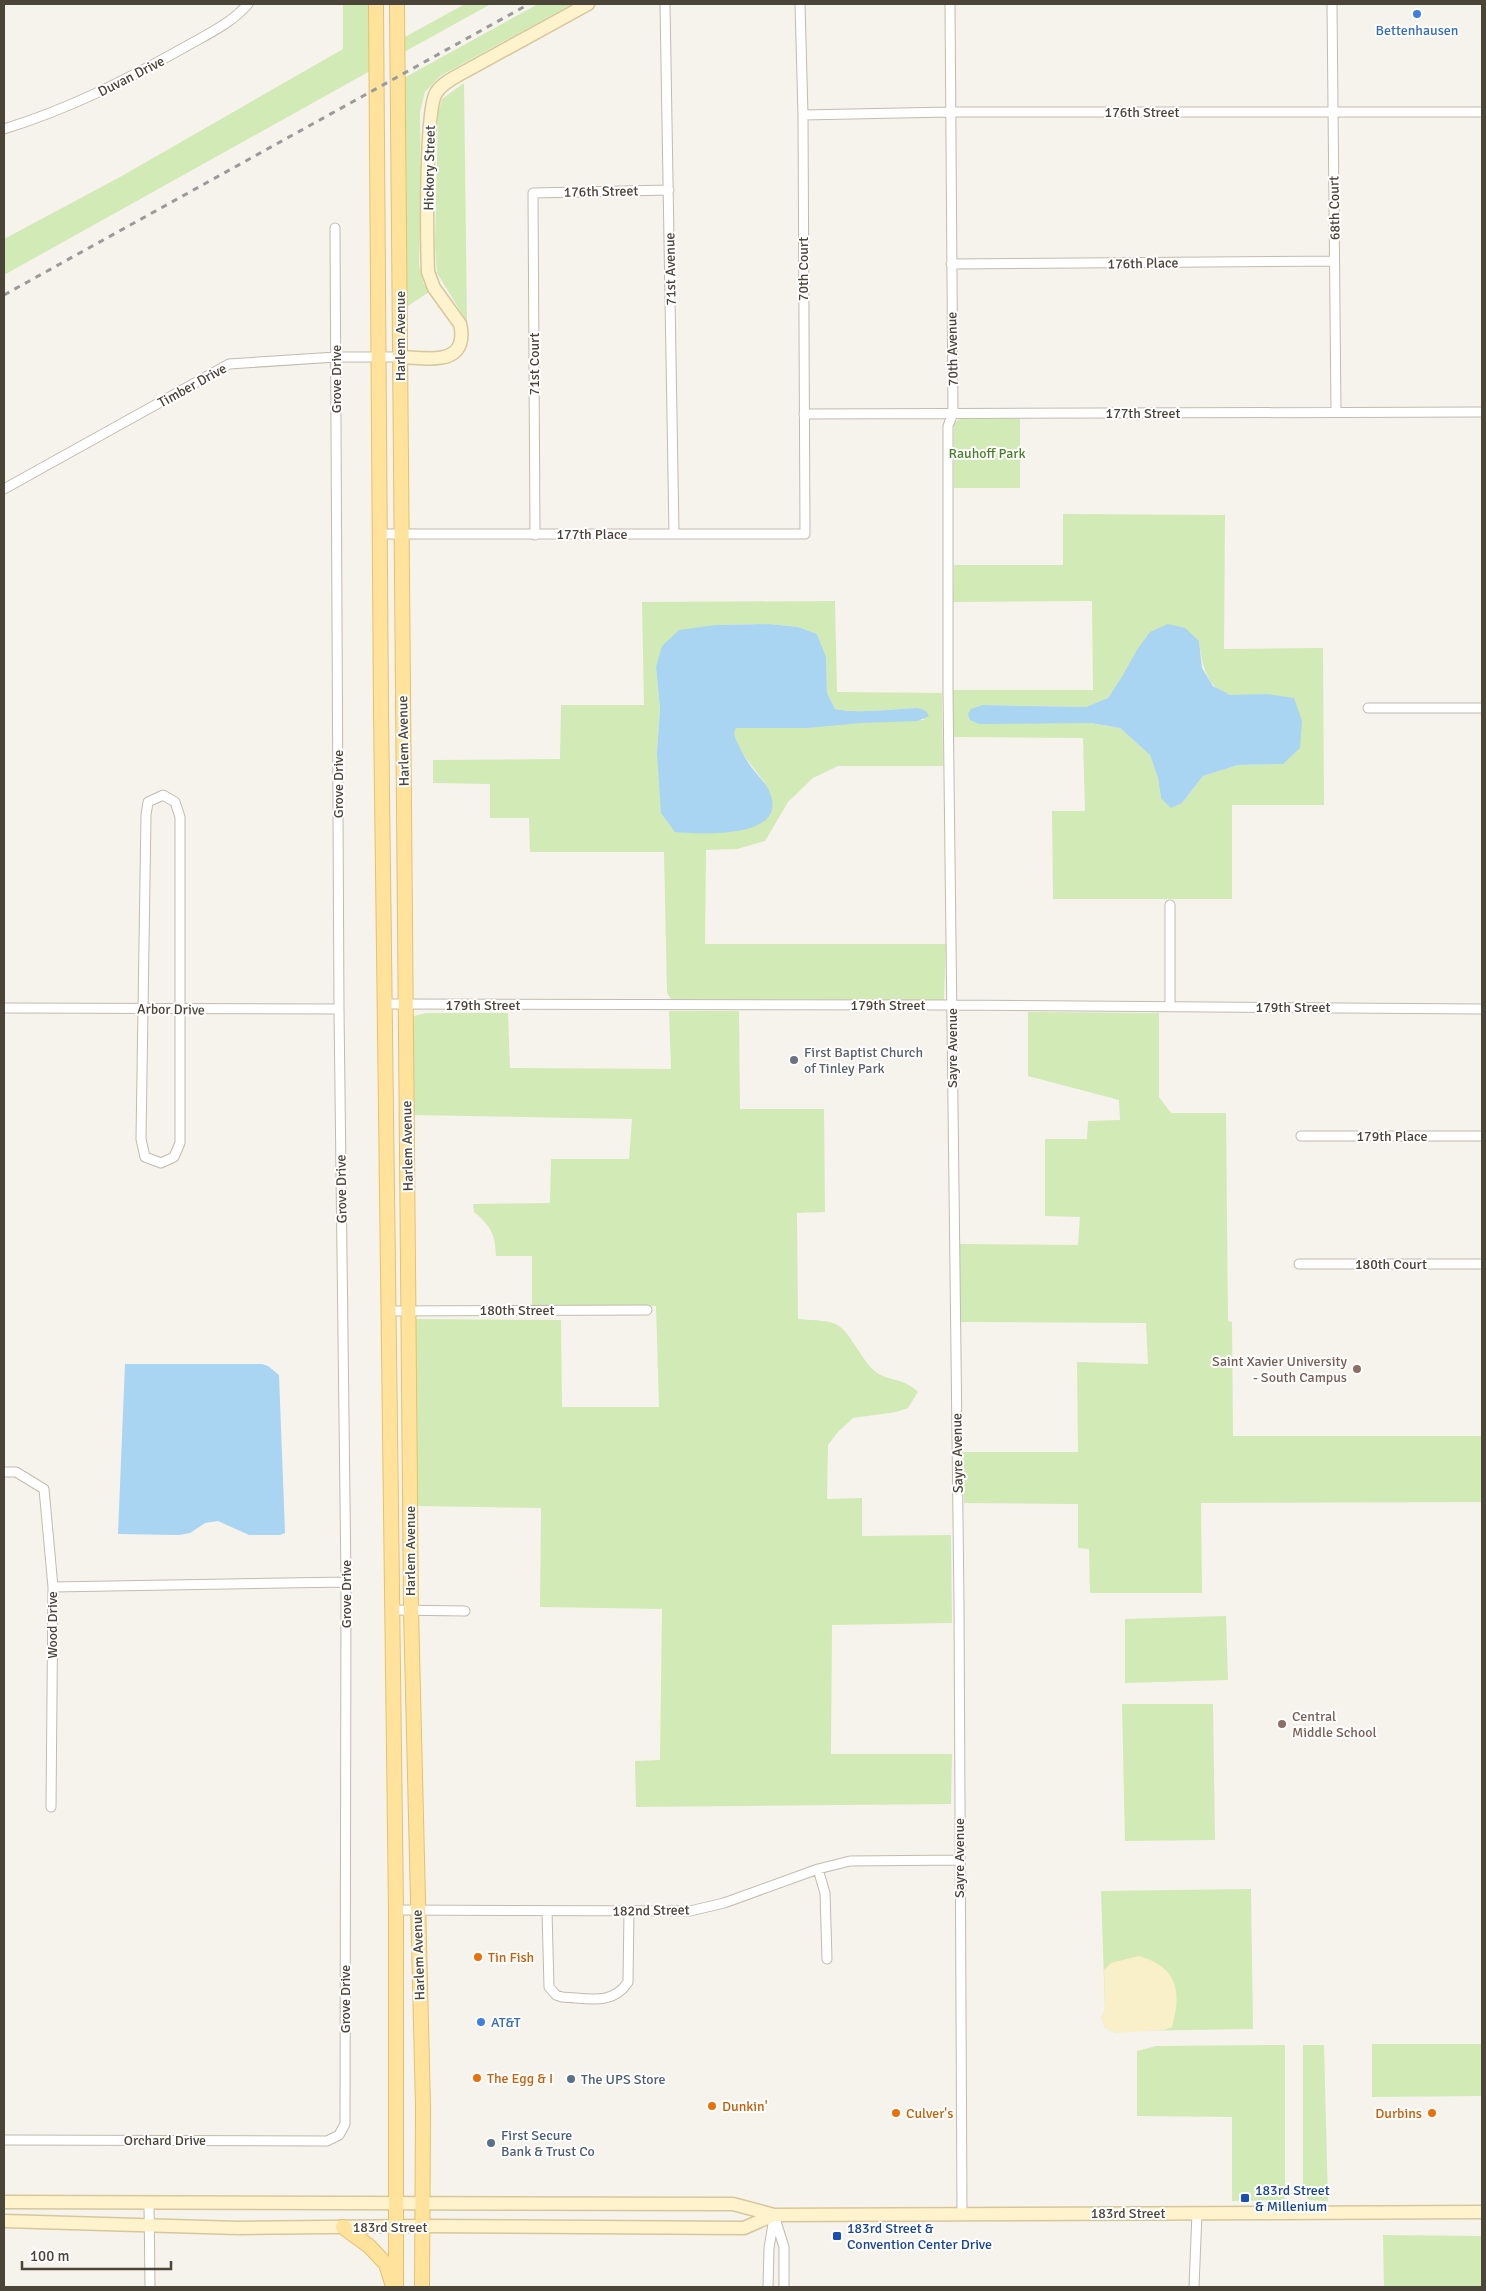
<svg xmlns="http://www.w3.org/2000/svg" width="1486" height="2291" font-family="Signika,sans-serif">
<rect width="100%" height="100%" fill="#f6f3ec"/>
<path fill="#d2eab5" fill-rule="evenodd" d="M 343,4 L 370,4 L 370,71 L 4,275 L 4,239 L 120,177 L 343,49 Z
M 465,4 L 491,4 L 404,52 L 403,38 Z
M 538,4 L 572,4 L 440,76 L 425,92 L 420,112 L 421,194 L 419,264 L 423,282 L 429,292 L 405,308 L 404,78 Z
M 464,83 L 467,322 L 437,273 L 435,245 L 438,113 L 442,99 Z
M 960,419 L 1020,419 L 1020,488 L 954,488 L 954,423 Z
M 1063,514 L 1225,515 L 1224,649 L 1323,648 L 1324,805 L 1232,805 L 1232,899 L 1053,899 L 1052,811 L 1085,811 L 1083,738 L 953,737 L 953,690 L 1093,690 L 1092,601 L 953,602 L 954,565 L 1063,565 ZM 1199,641 C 1202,662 1205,689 1231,695 C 1241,697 1256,694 1267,694 L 1283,764 L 1238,765 L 1203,776 L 1182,803 L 1161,798 L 1158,778 L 1150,755 L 1120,728 L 983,705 L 1086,707 L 1108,698 L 1123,675 Z
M 835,601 L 837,692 L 942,693 L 943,766 L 838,766 L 813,778 L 788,802 L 765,841 L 737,849 L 706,850 L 705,944 L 946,944 L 944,1000 L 671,999 L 667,993 L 664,852 L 530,852 L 529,818 L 490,818 L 490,784 L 433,783 L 433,760 L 560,759 L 561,705 L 644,705 L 642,602 ZM 769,624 L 798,627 L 817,634 L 826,657 L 827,693 L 835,709 C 858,714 893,709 918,708 L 924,720 L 736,728 L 734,734 L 738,748 L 765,783 L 657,752 L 660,709 L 656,667 L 716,625 Z
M 669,1011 L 739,1011 L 740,1109 L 824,1109 L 825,1212 L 797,1213 L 798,1319 C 809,1320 823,1320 833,1323 C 850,1328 860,1360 876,1372 C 889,1382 903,1377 918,1392 L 908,1408 L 896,1412 L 853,1418 L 838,1432 L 828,1445 L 827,1499 L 862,1498 L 862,1536 L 951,1535 L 952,1623 L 832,1625 L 831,1754 L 952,1754 L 951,1804 L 636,1807 L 635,1761 L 660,1760 L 662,1609 L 540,1607 L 541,1508 L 416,1506 L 415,1319 L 561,1320 L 562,1407 L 659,1407 L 656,1306 L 532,1306 L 532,1256 L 496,1256 C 495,1234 491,1226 474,1212 L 473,1204 L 550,1203 L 551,1159 L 629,1159 L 632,1119 L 413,1115 L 410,1022 L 414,1016 L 426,1013 L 508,1013 L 510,1068 L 671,1069 Z
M 1028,1012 L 1159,1013 L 1159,1097 L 1171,1113 L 1226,1113 L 1228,1321 L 1232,1322 L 1233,1436 L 1482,1436 L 1482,1502 L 1201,1503 L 1202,1593 L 1090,1593 L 1089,1549 L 1078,1548 L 1078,1504 L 964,1503 L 963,1452 L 1078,1452 L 1077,1362 L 1148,1364 L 1146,1323 L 960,1322 L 960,1244 L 1078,1245 L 1080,1217 L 1045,1216 L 1045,1139 L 1087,1139 L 1088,1121 L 1120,1120 L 1119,1100 L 1028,1076 Z
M 1226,1616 L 1228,1680 L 1125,1683 L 1125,1619 Z
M 1122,1704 L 1213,1704 L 1215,1840 L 1125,1841 Z
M 1251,1889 L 1253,2029 L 1124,2031 L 1116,2033 L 1105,2028 L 1101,2018 L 1105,2010 L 1101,1891 Z
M 1372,2044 L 1482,2044 L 1482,2096 L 1372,2097 Z
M 1285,2045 L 1285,2200 L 1232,2201 L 1232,2117 L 1137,2116 L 1137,2051 L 1156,2046 Z
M 1303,2045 L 1324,2045 L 1328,2201 L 1309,2200 L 1303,2192 Z
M 1383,2235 L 1482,2236 L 1482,2287 L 1384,2287 Z"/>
<path fill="#f9efc9" d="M 1139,1956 C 1178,1967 1182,1992 1172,2027 L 1165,2030 L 1116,2033 L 1105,2028 L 1101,2018 L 1105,2010 L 1104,1970 L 1111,1963 Z"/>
<path fill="#a9d4f2" d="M 769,624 L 798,627 L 817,634 L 826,657 L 827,693 L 835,709 C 858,714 893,709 918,708 L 926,711 L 929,716 L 918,721 L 861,723 L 807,728 L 736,728 L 734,734 C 738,746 744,757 752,768 C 759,777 770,787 772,800 C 780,839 697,834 675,832 L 661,813 L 657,752 L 660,709 L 656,667 L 662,646 L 679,630 L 716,625 Z
M 1168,624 L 1185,628 L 1199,641 L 1202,668 L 1213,686 L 1230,695 L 1267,694 L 1294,698 L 1302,721 L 1300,748 L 1283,764 L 1238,765 L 1203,776 L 1182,803 L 1171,808 L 1161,798 L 1158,778 L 1150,755 L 1120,728 L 1091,723 L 979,724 L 970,720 L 968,714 L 971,709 L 983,705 L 1086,707 L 1108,698 L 1123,675 L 1137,650 L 1150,632 Z
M 125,1364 L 262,1364 L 268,1366 L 279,1375 L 285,1533 L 280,1535 L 249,1535 L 218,1521 L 205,1523 L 190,1533 L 179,1535 L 118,1534 Z"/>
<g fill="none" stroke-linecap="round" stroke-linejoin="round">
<g stroke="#c2bbae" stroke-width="11">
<path id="street" d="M 665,4 L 674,534
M 950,4 L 953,413 L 948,426 L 948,692 L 959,1602 L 962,2214
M 1332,4 L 1336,412
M 803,115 L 949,112 L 1482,112
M 4,129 C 69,109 126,80 185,47 C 206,35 232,23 248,4
M 951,264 L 1334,261
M 804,414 L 1482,412
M 4,489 L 229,364 L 336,357 L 401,357
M 379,534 L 805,534 L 803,115 L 800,4
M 535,535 L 533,193 L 669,190
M 1368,708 L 1482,708
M 163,795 L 175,802 L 180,817 L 180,1143 L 174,1157 L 161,1163 L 145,1157 L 141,1139 L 146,815 L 148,802 Z
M 1170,905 L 1170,1006
M 384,1004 L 952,1005 L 1482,1009
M 4,1008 L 339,1009
M 1301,1136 L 1482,1136
M 1299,1264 L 1482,1264
M 387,1311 L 647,1310
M 4,1472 L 16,1472 L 44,1489 L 53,1587 L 51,1807
M 53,1587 L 346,1582
M 393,1610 L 465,1611
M 818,1869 L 825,1893 L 827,1959
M 396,1910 L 690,1911 L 724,1903 L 818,1869 L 850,1861 L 959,1860
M 547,1911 L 549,1987 L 556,1995 L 562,1997 C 587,1998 613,2006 628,1982 L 629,1911
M 4,2140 L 327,2141 L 339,2135 L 345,2124 L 346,1582 L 339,1009 L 335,228
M 149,2203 L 150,2287
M 774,2215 L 784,2247 L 784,2287
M 768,2287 L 769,2248 L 774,2218
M 1194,2287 L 1197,2213"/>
</g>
<g stroke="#d6c79b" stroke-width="15">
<path id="secondary" d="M 401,357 C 418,357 453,365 460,344 C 462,337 462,331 460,324 L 434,288 L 428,272 C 427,245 425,111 436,93 C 442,83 455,77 464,72 L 588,4
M 4,2202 L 733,2204 L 774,2215 L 1482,2212
M 4,2221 L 238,2228 L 422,2226 L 744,2228 L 774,2215"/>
</g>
<g stroke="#e6c16a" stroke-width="16">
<path id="primary" d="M 376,4 L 381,711 L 396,1910 L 396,2287
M 397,4 L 411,1610 L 423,2107 L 422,2287
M 343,2227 L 369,2246 L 386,2264 L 392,2283"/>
</g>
<use href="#street" stroke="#fff" stroke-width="9"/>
<use href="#secondary" stroke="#fff3cd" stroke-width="12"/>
<use href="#primary" stroke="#ffe39c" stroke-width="14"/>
<path stroke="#9a9a9a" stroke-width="3" stroke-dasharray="6 6" stroke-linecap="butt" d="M 4,295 L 529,4"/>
</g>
<g fill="#3f7fe0" stroke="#fff" stroke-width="2">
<circle cx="1417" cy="14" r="5"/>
<circle cx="481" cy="2022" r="5"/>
</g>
<circle fill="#6b7280" stroke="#fff" stroke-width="2" cx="794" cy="1060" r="5"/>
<g fill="#8d6e63" stroke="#fff" stroke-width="2">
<circle cx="1357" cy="1369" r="5"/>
<circle cx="1282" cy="1724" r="5"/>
</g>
<g fill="#e8710a" stroke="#fff" stroke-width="2">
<circle cx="478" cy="1957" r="5"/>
<circle cx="477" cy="2078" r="5"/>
<circle cx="712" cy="2106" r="5"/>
<circle cx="896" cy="2113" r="5"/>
<circle cx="1432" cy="2113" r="5"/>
</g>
<g fill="#5c6f8a" stroke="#fff" stroke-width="2">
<circle cx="571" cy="2079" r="5"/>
<circle cx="491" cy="2143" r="5"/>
</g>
<g fill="#1a4fb4" stroke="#fff" stroke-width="2">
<rect x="1240" y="2193" width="10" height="10" rx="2.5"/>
<rect x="832" y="2231" width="10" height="10" rx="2.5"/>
</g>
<g text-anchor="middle" stroke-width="4" stroke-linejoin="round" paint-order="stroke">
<g font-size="14" fill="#366cbe" stroke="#fff">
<text x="1417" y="35">Bettenhausen</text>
<text x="491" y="2027" text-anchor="start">AT&amp;T</text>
</g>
<g font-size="14" fill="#4b4439" stroke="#fff">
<text transform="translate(131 76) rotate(-27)" y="5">Duvan Drive</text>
<text x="1142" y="117">176th Street</text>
<text transform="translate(429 168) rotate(-89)" y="5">Hickory Street</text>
<text transform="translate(601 191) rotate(-1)" y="5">176th Street</text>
<text transform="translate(1334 208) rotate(-91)" y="5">68th Court</text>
<text transform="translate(1143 263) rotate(-1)" y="5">176th Place</text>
<text transform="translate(670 269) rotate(-91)" y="5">71st Avenue</text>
<text transform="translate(803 269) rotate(-90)" y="5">70th Court</text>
<text transform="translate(400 336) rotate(-90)" y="5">Harlem Avenue</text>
<text transform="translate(952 349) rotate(-91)" y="5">70th Avenue</text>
<text transform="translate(534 364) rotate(-90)" y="5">71st Court</text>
<text transform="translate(336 379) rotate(-90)" y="5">Grove Drive</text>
<text transform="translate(192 385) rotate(-29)" y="5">Timber Drive</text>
<text x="1143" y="418">177th Street</text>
<text x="592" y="539">177th Place</text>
<text transform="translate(403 741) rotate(-91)" y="5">Harlem Avenue</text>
<text transform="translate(338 784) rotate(-90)" y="5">Grove Drive</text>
<text x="483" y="1010">179th Street</text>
<text x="888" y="1010">179th Street</text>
<text x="1293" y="1012">179th Street</text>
<text transform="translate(171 1009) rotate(1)" y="5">Arbor Drive</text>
<text transform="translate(952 1048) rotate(-90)" y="5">Sayre Avenue</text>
<text x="1392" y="1141">179th Place</text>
<text transform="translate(407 1146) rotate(-91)" y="5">Harlem Avenue</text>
<text transform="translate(341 1189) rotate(-91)" y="5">Grove Drive</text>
<text x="1391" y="1269">180th Court</text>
<text x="517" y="1315">180th Street</text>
<text transform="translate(957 1453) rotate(-91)" y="5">Sayre Avenue</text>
<text transform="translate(410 1551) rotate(-90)" y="5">Harlem Avenue</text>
<text transform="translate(346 1594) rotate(-90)" y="5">Grove Drive</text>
<text transform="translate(52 1625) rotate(-90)" y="5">Wood Drive</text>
<text transform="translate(959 1858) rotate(-90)" y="5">Sayre Avenue</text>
<text transform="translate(651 1910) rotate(-1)" y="5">182nd Street</text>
<text transform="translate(418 1955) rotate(-92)" y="5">Harlem Avenue</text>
<text transform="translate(345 1999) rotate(-90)" y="5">Grove Drive</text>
<text x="165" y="2145">Orchard Drive</text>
<text x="1128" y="2218">183rd Street</text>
<text x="390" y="2232">183rd Street</text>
</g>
<g font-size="14" fill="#4a7f2a" stroke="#fff">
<text x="987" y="458">Rauhoff Park</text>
</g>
<g font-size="14" fill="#5b616d" stroke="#fff" text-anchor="start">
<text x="804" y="1057">First Baptist Church<tspan x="804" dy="16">of Tinley Park</tspan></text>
</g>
<g font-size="14" fill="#785e54" stroke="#fff" text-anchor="end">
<text x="1347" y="1366">Saint Xavier University<tspan x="1347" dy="16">- South Campus</tspan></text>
<text x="1292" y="1721" text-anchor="start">Central<tspan x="1292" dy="16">Middle School</tspan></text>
</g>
<g font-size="14" fill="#c56008" stroke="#fff" text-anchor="start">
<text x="488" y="1962">Tin Fish</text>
<text x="487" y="2083">The Egg &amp; I</text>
<text x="722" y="2111">Dunkin'</text>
<text x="906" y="2118">Culver's</text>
<text x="1422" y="2118" text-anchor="end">Durbins</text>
</g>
<g font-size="14" fill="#4e5e75" stroke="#fff" text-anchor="start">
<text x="581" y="2084">The UPS Store</text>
<text x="501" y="2140">First Secure<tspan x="501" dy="16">Bank &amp; Trust Co</tspan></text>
</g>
<g font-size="14" fill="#164399" stroke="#fff" text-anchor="start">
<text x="1255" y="2195">183rd Street<tspan x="1255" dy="16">&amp; Millenium</tspan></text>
<text x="847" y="2233">183rd Street &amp;<tspan x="847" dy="16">Convention Center Drive</tspan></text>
</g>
</g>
<rect width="1486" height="2291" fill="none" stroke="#4b4439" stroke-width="10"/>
<path d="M22 2261v8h149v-8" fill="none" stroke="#4b4439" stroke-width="2.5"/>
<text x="30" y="2261" font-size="15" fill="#4b4439" stroke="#ffffff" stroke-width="4" paint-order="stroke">100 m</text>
</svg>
